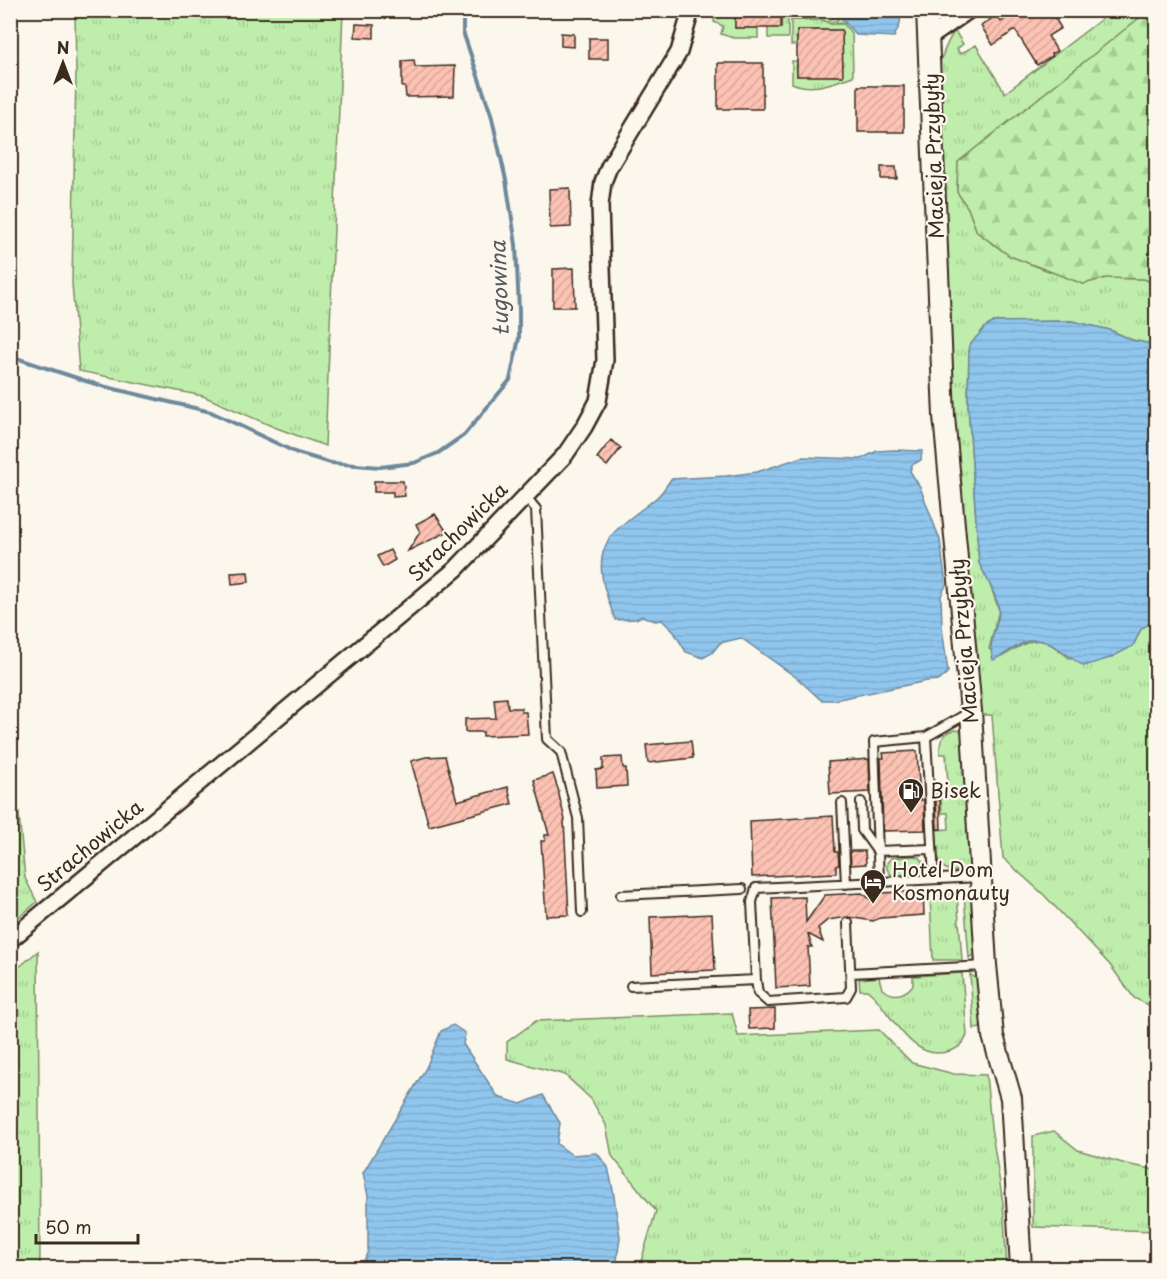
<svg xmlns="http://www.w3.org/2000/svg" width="1167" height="1279" font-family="'Playpen Sans',sans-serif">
<defs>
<pattern id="grass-tufts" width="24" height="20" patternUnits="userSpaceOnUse" patternTransform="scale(1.5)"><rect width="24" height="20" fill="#bfeeac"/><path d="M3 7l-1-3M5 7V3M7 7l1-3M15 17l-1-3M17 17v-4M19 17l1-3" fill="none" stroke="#a5cc94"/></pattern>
<pattern id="forest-firs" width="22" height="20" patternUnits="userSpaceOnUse" patternTransform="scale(1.5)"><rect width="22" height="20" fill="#bfeeac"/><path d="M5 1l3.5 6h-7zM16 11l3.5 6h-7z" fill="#a5cc94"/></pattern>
<pattern id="water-rules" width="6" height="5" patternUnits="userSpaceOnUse" patternTransform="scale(1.5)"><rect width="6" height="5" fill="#90c6ee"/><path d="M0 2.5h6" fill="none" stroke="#7daacc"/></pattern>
<pattern id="building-hatch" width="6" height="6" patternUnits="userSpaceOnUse" patternTransform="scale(1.5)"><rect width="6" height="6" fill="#fcc2b4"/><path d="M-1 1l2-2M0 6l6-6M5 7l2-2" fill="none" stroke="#d9a79a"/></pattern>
</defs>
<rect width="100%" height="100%" fill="#fbf7ec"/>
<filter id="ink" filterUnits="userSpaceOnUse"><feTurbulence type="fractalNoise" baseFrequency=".0167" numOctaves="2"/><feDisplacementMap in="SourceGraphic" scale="12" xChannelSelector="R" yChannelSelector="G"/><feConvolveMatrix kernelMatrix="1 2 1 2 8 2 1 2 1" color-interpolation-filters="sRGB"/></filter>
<g filter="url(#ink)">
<path fill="url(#grass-tufts)" stroke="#7d8c65" stroke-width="1.5" d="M 75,11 L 343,11 L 325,446 L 274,427 L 203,396 L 79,371 L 72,283 L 76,74 Z
M 715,11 L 735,11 L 735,28 L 758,28 L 758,38 L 733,38 L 721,34 L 723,26 L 714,22 Z
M 781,11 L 788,11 L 788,38 L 768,38 L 768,28 Z
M 1112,11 L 1149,11 L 958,162 L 957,192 L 968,208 L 977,232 L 1010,256 L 1083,284 L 1106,278 L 1144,279 L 1156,284 L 1156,345 L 1132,340 L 1110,330 L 1072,321 L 994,322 L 969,346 L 968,405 L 979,563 L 989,582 L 999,610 L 989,649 L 1003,656 C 1035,637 1039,633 1069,658 L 1133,646 L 1141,629 L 1156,619 L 1156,1009 L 1134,998 L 1110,965 L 1044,895 L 1003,858 L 992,715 L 977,715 L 963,515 L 953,422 L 937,70 C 943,56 945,43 955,31 L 963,44 L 957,49 L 960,54 L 976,45 L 1005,93 Z
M 791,20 L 823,20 L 831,24 L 844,24 L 852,34 L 853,76 C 833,83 812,92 792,83 L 792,61 L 797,61 L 797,75 L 842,76 L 842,30 L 797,30 L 797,45 L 791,45 Z
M 955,730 L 963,731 L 971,865 C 963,872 954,873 944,868 L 938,857 L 936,830 L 949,829 L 948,813 L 942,813 L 941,799 L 936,798 L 935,787 L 937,785 L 948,784 L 946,754 L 940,754 C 939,741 942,733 955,730 Z
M 11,731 L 25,878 L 37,902 L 11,924 Z
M 915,856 C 922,857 924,862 924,868 L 918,874 L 891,875 L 887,869 L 887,863 L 891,858 Z
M 974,894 L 978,951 L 969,958 L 964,895 Z
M 957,895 L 962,960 L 933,960 L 930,896 Z
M 38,951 L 40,1268 L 11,1268 L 11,974 Z
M 962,973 L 967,1035 C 964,1044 959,1048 950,1051 C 914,1063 894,1019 874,996 L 867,990 L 860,990 L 859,979 L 879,977 L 882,989 C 894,998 904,996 913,985 L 913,976 Z
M 970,974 L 979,981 L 982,1028 L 974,1029 Z
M 732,1013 L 738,1036 L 879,1030 L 912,1063 L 954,1074 L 986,1075 L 991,1127 L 1003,1203 L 1007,1268 L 639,1268 L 656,1211 L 612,1156 L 606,1125 L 591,1099 L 565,1075 L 507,1059 L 507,1042 L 536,1021 Z
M 1054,1131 L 1078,1150 L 1126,1164 L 1156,1170 L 1156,1231 L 1033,1227 L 1033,1136 Z"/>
<path fill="url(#forest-firs)" stroke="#7d8c65" stroke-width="1.5" d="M 824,10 L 830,21 L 837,21 L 838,18 L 832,18 L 828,11 L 836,11 L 846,23 L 831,24 L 823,20 L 791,20 L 810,18 L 817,14 L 817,11 Z
M 1148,11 L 1156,11 L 1156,284 L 1144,279 L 1106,278 L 1083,284 L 1010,256 L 977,232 L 968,208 L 957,192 L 958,162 Z"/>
<path fill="url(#water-rules)" stroke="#6e889b" stroke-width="1.5" d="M 841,11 L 901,11 L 900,24 L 894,37 L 856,35 L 838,14 Z
M 1072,321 L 1110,330 L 1132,340 L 1156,345 L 1156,619 L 1141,629 L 1133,646 L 1110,658 L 1084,666 C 1067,657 1048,635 1028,641 C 1016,645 1005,655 993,660 C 987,641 997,630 999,612 C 999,599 985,575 979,563 L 968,405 L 969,346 L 985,327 L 994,322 Z
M 894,450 L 922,451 L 921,460 L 912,465 L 910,471 L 920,487 L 940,540 L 946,585 L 941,596 L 942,627 L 948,672 L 940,680 L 927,681 L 834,700 L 821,700 L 797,678 L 741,638 L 720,643 L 712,653 L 703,658 L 686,652 L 674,632 L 662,620 L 655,621 L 642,616 L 636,619 L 615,620 C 611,606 603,590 602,575 C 596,533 630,521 657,497 C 663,492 667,485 671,479 L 726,476 L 757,472 L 802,457 L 861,459 L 877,451 Z
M 453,1025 L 465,1033 L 463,1044 L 498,1097 L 521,1104 L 543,1095 L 560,1123 L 557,1144 L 572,1155 L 597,1153 L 608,1167 L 613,1190 L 620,1237 L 616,1268 L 361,1268 L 368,1251 L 368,1196 L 363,1173 L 426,1068 L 441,1031 Z"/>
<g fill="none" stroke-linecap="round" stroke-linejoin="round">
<path stroke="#6e889b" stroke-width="4" d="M 10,356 L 98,385 L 211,412 L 297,453 L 331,463 L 380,467 L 414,463 L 438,453 L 464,435 L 510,380 L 519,338 L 519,310 L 516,245 L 506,180 L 491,114 L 463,32 L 463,10"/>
</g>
<path fill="url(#building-hatch)" stroke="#3b2a1e" stroke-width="1.5" d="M 735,10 L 781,10 L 781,28 L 735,28 Z
M 1017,10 L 1050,10 L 1061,28 L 1048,36 L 1057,51 L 1051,54 L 1053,56 L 1037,65 L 1015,30 L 993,45 L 981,26 L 997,15 L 1001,22 Z
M 356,24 L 374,25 L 374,38 L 355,37 Z
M 797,30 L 842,30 L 843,76 L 797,76 Z
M 561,33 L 574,34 L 574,47 L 561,46 Z
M 589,38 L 608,38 L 608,59 L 589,59 Z
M 414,60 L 415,67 L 455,66 L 454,96 L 406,97 L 405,87 L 402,87 L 402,61 Z
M 718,63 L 763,63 L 763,109 L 718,109 Z
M 858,86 L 904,86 L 904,132 L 858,132 Z
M 881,167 L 896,167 L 897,179 L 881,179 Z
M 570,188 L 571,227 L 550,228 L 549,189 Z
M 574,268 L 575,307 L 553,307 L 553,269 Z
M 611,440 L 621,448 L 607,466 L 597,458 Z
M 374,481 L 403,481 L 405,496 L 393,497 L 393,492 L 374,492 Z
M 435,514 L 447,532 L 408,551 L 420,532 L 416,524 Z
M 390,550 L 395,560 L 383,567 L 377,556 Z
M 248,572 L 249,582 L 232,584 L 231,573 Z
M 507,698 L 508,708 L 521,708 L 521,712 L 526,712 L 528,734 L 483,736 L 483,732 L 465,732 L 465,719 L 496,718 L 494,699 Z
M 691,741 L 693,758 L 648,763 L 646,745 Z
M 917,751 L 920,800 L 924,800 L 925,830 L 883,831 L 881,758 L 884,758 L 883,753 Z
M 445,756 L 457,801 L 508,787 L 512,804 L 429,826 L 411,761 L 426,757 Z
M 622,757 L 623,768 L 626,768 L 627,786 L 597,788 L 596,770 L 603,769 L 603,758 Z
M 869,759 L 870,792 L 830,794 L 828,762 Z
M 553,774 L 559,792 L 559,795 L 565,820 L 564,821 L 569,915 L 546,916 L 541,841 L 545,841 L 545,835 L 549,835 L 534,780 Z
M 936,800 L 940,800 L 941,829 L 937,829 Z
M 833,816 L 835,852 L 838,852 L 839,865 L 836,866 L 836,873 L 752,877 L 750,821 Z
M 850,851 L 865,851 L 866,864 L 851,865 Z
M 923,891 L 924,915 L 880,918 L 873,921 L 848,917 L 828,920 L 818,928 L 823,942 L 808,934 L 812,947 L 808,947 L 810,986 L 776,988 L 772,898 L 805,897 L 806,922 L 825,895 L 862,893 L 874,902 L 880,893 Z
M 712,914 L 715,970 L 652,973 L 650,917 Z
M 775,1009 L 775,1028 L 749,1029 L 748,1010 Z"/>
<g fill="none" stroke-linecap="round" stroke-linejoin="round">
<g stroke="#3b2a1e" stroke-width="12">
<path id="service" d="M 525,496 L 536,509 L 547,739 L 561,752 L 578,818 L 582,912
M 970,712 L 926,737 L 874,742 L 879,882 L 980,877
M 926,737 L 934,879
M 861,802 L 862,830 L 877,851 L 931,849
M 842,803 L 846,884
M 621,895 L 742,889
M 851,973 L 985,966
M 756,980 L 758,993 L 768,1002 L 846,997 L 851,988 L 848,923
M 631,986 L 756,980 L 752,902 L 756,888 L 879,882"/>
</g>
<g stroke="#3b2a1e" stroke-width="20">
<path id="minor" d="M 928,34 L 936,33 L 969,10
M 10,940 L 456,569 L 565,455 L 584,427 L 598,401 L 605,360 L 600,205 L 603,182 L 609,167 L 679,52 L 691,10"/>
</g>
<g stroke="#3b2a1e" stroke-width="24">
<path id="tertiary" d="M 927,10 L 944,416 L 971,711 L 986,965 L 993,1036 L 1011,1098 L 1021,1268"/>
</g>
<use href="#service" stroke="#fbf7ec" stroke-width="8"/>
<use href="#minor" stroke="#fbf7ec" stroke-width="15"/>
<use href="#tertiary" stroke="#fbf7ec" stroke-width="20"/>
</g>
</g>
<defs>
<g id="fuel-pin" transform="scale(1.35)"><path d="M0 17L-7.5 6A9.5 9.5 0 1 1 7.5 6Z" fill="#3b2a1e" stroke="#fbf7ec"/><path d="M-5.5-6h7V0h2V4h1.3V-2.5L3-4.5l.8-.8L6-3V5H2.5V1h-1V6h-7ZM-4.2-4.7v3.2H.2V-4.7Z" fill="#fff"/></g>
<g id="hotel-pin" transform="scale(1.35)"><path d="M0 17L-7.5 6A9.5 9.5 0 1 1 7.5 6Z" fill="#3b2a1e" stroke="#fbf7ec"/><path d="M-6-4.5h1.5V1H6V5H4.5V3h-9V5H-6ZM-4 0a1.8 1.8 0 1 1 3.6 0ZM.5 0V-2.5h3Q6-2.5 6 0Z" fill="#fff"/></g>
</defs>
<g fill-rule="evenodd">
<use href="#fuel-pin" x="911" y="791"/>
<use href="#hotel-pin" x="873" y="882"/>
</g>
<g text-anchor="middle" stroke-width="4.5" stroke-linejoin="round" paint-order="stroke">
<g font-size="20" fill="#3b2a1e" stroke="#fbf7ec">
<text transform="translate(934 156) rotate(-92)" y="7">Macieja Przybyły</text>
<text transform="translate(458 532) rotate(-45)" y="7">Strachowicka</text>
<text transform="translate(964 641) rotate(-95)" y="7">Macieja Przybyły</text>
<text transform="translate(90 846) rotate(-40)" y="7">Strachowicka</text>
</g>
<g font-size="20" fill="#3b2a1e" stroke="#fbf7ec" text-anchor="start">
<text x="930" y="798">Bisek</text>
<text x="892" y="877">Hotel Dom<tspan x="892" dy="23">Kosmonauty</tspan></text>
</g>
<g font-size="21" font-style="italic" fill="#54595c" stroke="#fbf7ec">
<text transform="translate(500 288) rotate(-92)" y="7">Ługowina</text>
</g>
</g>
<rect width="1167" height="1279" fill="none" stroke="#fbf7ec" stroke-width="36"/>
<rect x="18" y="18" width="1131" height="1243" fill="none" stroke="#3b2a1e" stroke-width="2" filter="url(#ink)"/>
<g transform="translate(63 63)" stroke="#fbf7ec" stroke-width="4.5" paint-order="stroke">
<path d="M0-4.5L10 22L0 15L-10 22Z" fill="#3b2a1e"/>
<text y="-9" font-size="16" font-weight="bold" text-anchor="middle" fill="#3b2a1e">N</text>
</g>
<path d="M36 1234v9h102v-9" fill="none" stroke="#3b2a1e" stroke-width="3"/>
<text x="45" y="1234" font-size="18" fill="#3b2a1e" stroke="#fbf7ec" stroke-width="4.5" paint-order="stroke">50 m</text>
</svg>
